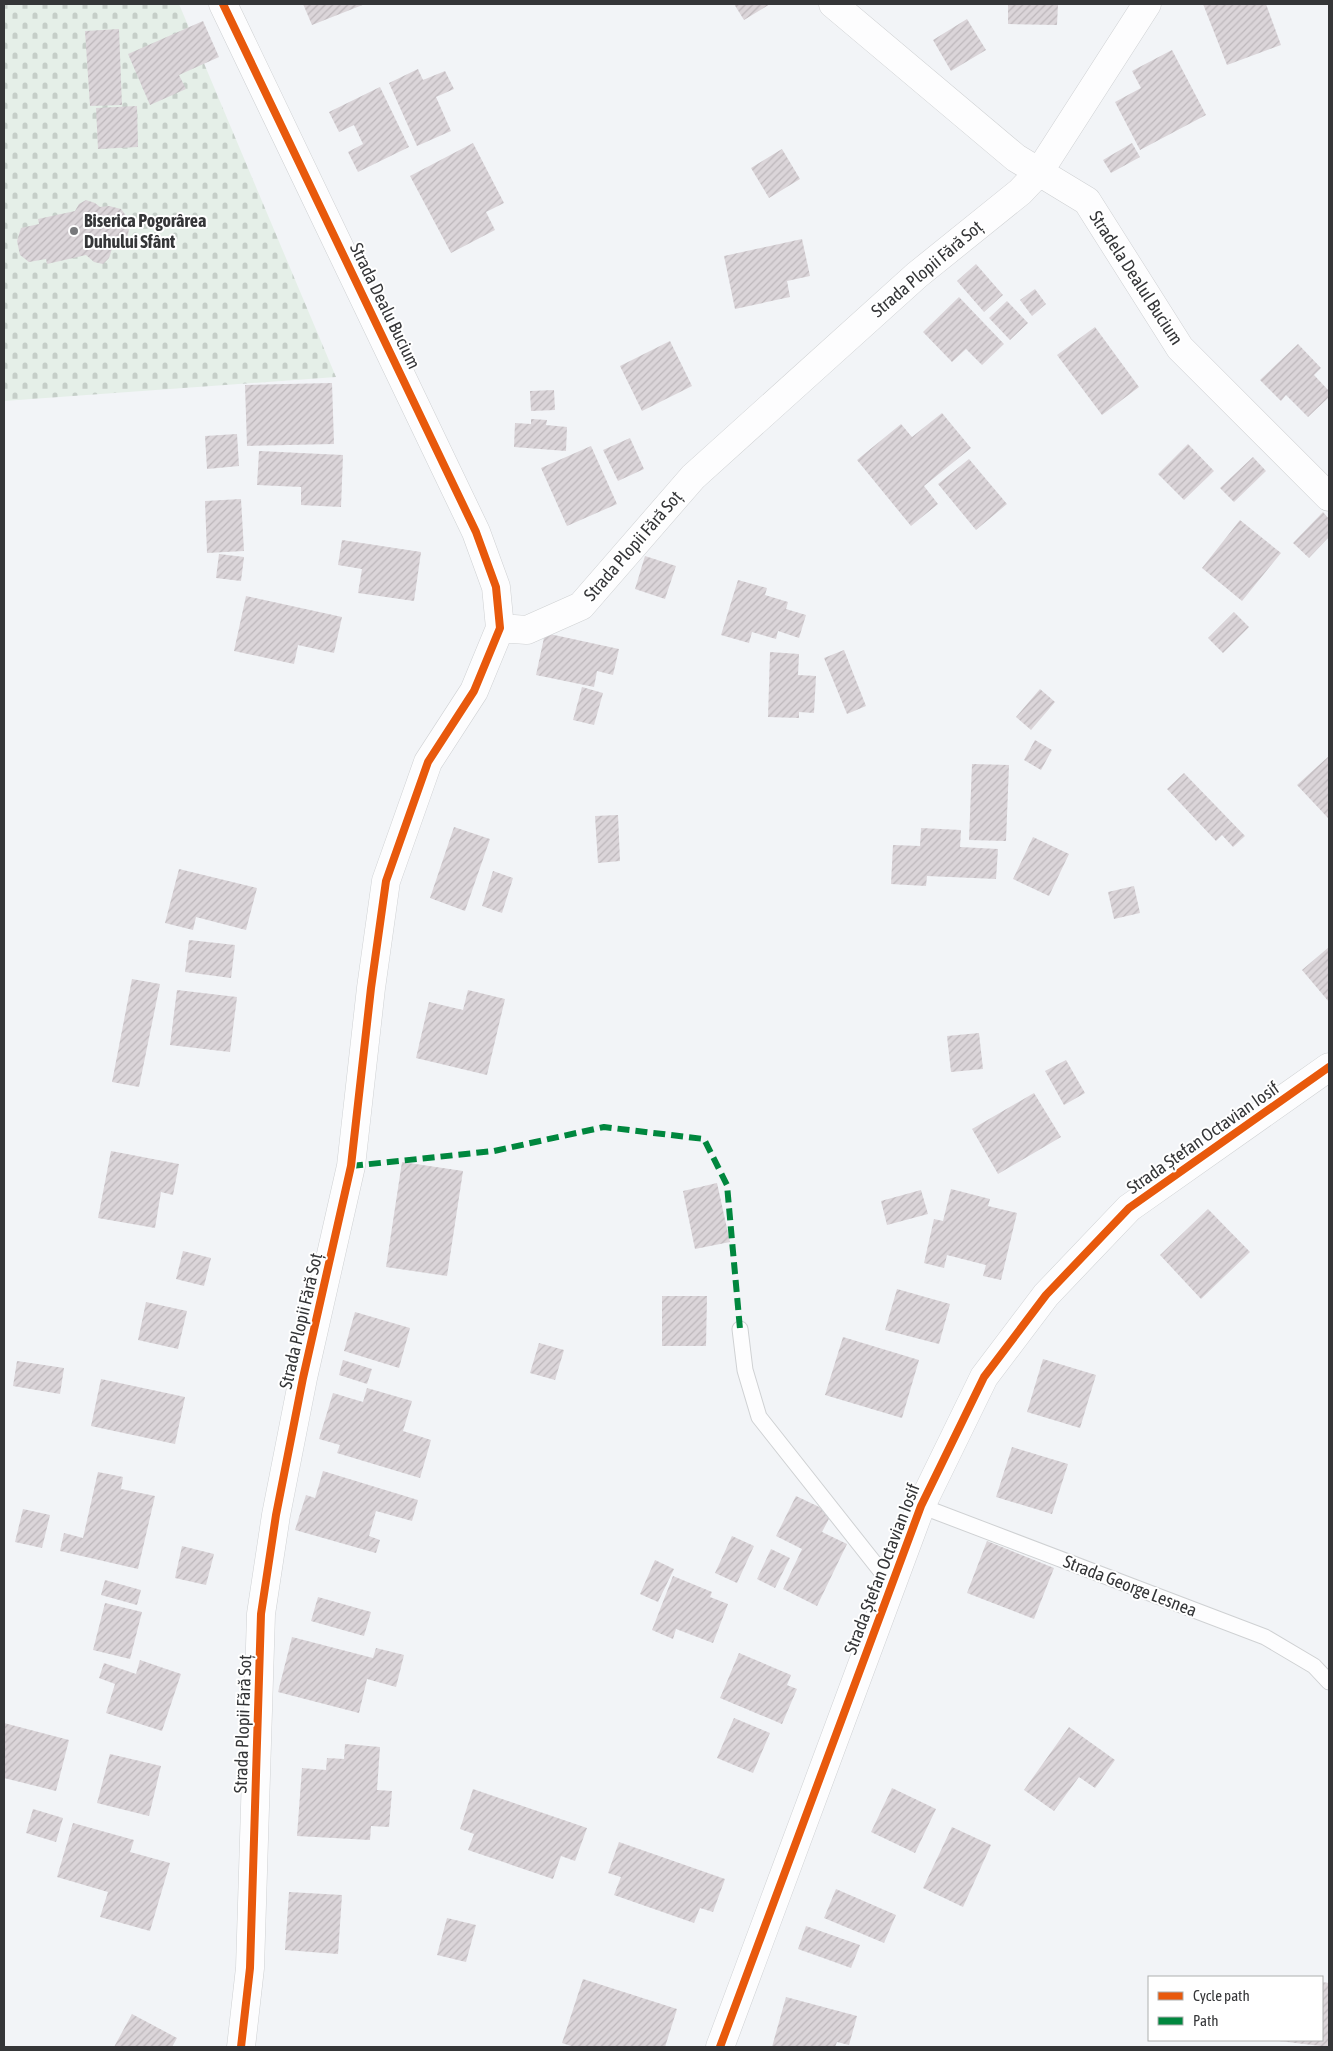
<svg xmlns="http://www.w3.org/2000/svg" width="1333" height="2051" font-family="'Asap Condensed',sans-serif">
<defs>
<pattern id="cemetery-stones" width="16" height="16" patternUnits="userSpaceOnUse" patternTransform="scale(1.25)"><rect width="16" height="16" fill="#e5efe8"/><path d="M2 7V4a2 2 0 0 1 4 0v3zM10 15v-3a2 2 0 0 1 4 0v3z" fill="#c5cec8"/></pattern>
<pattern id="building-hatch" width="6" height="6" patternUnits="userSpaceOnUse" patternTransform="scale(1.25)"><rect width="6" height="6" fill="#dbd5d9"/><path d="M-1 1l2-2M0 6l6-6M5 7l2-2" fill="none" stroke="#bdb7bb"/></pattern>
</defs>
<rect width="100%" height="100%" fill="#f2f4f7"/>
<path fill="url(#cemetery-stones)" d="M 4,4 L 179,4 L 336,377 L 4,401 Z"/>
<path fill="url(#building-hatch)" d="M 303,4 L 365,4 L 312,25 Z
M 734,4 L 770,4 L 744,20 Z
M 1008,4 L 1058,4 L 1057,25 L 1008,24 Z
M 1203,4 L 1266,4 L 1281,45 L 1227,65 Z
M 967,19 L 986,50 L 951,71 L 933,40 Z
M 203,21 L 219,57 L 179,75 L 186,89 L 150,105 L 128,54 Z
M 119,29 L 122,105 L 90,106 L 85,31 Z
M 1172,50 L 1206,115 L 1140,150 L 1115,102 L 1141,88 L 1132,71 Z
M 418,69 L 423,80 L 445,71 L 454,89 L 436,97 L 451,131 L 417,146 L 389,83 Z
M 380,87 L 409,147 L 358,172 L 348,152 L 363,144 L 354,125 L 339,132 L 329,112 Z
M 137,106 L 138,147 L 98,149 L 96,108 Z
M 473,143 L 504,203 L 486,212 L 495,230 L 451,253 L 410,176 Z
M 1132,143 L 1140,157 L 1111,173 L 1103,160 Z
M 782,149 L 800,179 L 769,198 L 751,168 Z
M 86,200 L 95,203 L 100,207 L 109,206 L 121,209 L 130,221 L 128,235 L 119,246 L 112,249 L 109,258 L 103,264 L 94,262 L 86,255 L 47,264 L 46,259 L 29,262 L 20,255 L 17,241 L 21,228 L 39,224 L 38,219 L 75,211 L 79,204 Z
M 802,239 L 810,276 L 787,281 L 790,297 L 735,309 L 724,256 Z
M 976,264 L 1003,295 L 984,312 L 957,281 Z
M 1035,289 L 1046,304 L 1032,316 L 1020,300 Z
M 959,297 L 1004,344 L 982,365 L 966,349 L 952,362 L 923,332 Z
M 1007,301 L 1028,323 L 1010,340 L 989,318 Z
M 1095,327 L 1139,387 L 1102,415 L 1057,355 Z
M 670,341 L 692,386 L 642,411 L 620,366 Z
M 1298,344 L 1321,368 L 1314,375 L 1329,391 L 1329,397 L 1308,417 L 1286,395 L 1281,401 L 1260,380 Z
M 332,383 L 334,444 L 247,446 L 245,385 Z
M 554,390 L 555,410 L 531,411 L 530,391 Z
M 942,413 L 971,448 L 924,486 L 938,504 L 911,526 L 857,460 L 901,424 L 912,437 Z
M 531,419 L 547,420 L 546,425 L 567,427 L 566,451 L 514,447 L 515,423 L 531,424 Z
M 237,434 L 239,466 L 207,469 L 205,436 Z
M 630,438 L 644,469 L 618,481 L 603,450 Z
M 1188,444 L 1214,471 L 1184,500 L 1158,474 Z
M 591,446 L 617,504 L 567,526 L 541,468 Z
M 259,451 L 343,455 L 341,507 L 301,505 L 301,487 L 257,485 Z
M 1253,457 L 1266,471 L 1234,502 L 1220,488 Z
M 969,459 L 1007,504 L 976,530 L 938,484 Z
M 241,499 L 244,551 L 207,553 L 205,501 Z
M 1323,512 L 1329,519 L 1329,537 L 1309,558 L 1293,543 Z
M 1240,520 L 1281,553 L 1242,601 L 1202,568 Z
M 342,540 L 421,552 L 414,601 L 358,593 L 362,569 L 338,565 Z
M 219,554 L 244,557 L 241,581 L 216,578 Z
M 645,556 L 676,566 L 665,599 L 635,589 Z
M 738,580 L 767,588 L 765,595 L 788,602 L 786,609 L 806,615 L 799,638 L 778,631 L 776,639 L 752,632 L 749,643 L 721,635 Z
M 246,596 L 342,617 L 334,653 L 298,645 L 294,664 L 234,651 Z
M 1234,612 L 1249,627 L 1223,653 L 1208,638 Z
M 545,633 L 619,649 L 613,675 L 597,671 L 594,687 L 536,675 Z
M 844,650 L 866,706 L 847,714 L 824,658 Z
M 770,652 L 799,654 L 798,675 L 816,676 L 814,713 L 799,712 L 799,718 L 768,717 Z
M 582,687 L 603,693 L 594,725 L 573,720 Z
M 1040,689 L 1055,702 L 1031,730 L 1016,717 Z
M 1035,740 L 1052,750 L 1041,770 L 1024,760 Z
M 1329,756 L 1329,817 L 1328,818 L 1297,785 Z
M 972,764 L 1009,765 L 1006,841 L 969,840 Z
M 1184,773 L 1245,836 L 1233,847 L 1222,835 L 1216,841 L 1167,789 Z
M 618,815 L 620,861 L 598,863 L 595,816 Z
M 454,827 L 490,839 L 465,911 L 430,898 Z
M 921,828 L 961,830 L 960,847 L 998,849 L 996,879 L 927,876 L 926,886 L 891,884 L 893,845 L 920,846 Z
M 1033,837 L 1069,854 L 1049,896 L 1013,879 Z
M 179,869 L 257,888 L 246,930 L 196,917 L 193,930 L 165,923 Z
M 493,871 L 513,878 L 502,913 L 482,906 Z
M 1134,886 L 1140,913 L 1114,919 L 1108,892 Z
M 189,940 L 235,945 L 231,978 L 185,972 Z
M 1329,947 L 1329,1002 L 1302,970 Z
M 132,979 L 160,984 L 139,1087 L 112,1082 Z
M 177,990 L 237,997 L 230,1052 L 170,1045 Z
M 468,990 L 505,999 L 487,1075 L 416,1058 L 429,1002 L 463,1010 Z
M 979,1033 L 983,1069 L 951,1072 L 947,1036 Z
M 1066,1060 L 1085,1093 L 1064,1105 L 1045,1071 Z
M 1034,1093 L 1061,1137 L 998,1174 L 972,1129 Z
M 111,1151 L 179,1164 L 173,1195 L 161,1192 L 155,1228 L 98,1218 Z
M 402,1162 L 463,1171 L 447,1276 L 386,1267 Z
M 717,1183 L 730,1242 L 695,1249 L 683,1191 Z
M 951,1189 L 990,1199 L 988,1206 L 1017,1213 L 1001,1280 L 983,1276 L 986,1265 L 947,1255 L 944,1268 L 924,1263 L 934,1219 L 943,1221 Z
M 921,1190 L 928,1214 L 887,1225 L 881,1201 Z
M 1208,1209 L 1250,1252 L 1201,1299 L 1160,1255 Z
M 183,1251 L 211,1258 L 204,1286 L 176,1279 Z
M 897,1289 L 950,1304 L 939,1344 L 885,1330 Z
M 662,1296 L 707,1296 L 706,1346 L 662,1346 Z
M 146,1302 L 187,1311 L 178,1349 L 138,1340 Z
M 355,1312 L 410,1328 L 399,1368 L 344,1351 Z
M 843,1337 L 919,1360 L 902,1418 L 825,1395 Z
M 539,1343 L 564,1350 L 555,1380 L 530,1373 Z
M 1043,1359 L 1096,1375 L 1080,1428 L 1027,1412 Z
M 343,1360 L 372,1369 L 367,1384 L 339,1375 Z
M 17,1361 L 64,1368 L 60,1394 L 13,1386 Z
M 101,1379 L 185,1397 L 175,1444 L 91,1426 Z
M 367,1388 L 412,1401 L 403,1431 L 431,1440 L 420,1478 L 337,1453 L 340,1445 L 319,1439 L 333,1393 L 363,1402 Z
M 1012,1447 L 1068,1464 L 1052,1514 L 996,1497 Z
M 323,1471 L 418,1500 L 412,1521 L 376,1511 L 369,1536 L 380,1540 L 376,1553 L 295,1530 L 306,1495 L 315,1498 Z
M 98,1472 L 123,1477 L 121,1489 L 155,1496 L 138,1569 L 60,1551 L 64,1533 L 83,1538 Z
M 796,1496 L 832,1513 L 822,1532 L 847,1544 L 817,1606 L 783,1589 L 802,1549 L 776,1536 Z
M 23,1509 L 50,1515 L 42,1548 L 15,1542 Z
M 732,1536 L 754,1546 L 737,1583 L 715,1573 Z
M 987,1541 L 1054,1568 L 1034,1619 L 967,1593 Z
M 182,1546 L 214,1554 L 206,1585 L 175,1578 Z
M 771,1549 L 790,1558 L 775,1588 L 757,1579 Z
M 655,1560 L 674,1569 L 658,1602 L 640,1594 Z
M 673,1576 L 712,1592 L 710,1597 L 728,1604 L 713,1643 L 676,1629 L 673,1639 L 652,1630 Z
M 105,1580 L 141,1590 L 137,1605 L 101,1595 Z
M 318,1597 L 371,1612 L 364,1636 L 311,1621 Z
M 105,1603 L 142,1612 L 130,1659 L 93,1650 Z
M 292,1637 L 373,1658 L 376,1648 L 404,1655 L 396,1687 L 367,1679 L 359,1713 L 278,1692 Z
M 739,1653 L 791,1675 L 787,1685 L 797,1689 L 782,1724 L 720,1698 Z
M 140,1660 L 181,1674 L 162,1731 L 106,1713 L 115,1684 L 99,1678 L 104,1663 L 136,1674 Z
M 734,1718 L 770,1733 L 753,1773 L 717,1758 Z
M 4,1723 L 69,1740 L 56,1791 L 4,1778 Z
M 1069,1727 L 1115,1760 L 1095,1788 L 1079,1777 L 1054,1811 L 1024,1790 Z
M 345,1744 L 380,1747 L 377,1790 L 392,1791 L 389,1827 L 371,1826 L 370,1840 L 297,1836 L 302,1768 L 326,1770 L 327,1758 L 344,1759 Z
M 110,1754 L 161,1766 L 149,1816 L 97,1803 Z
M 892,1788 L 936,1809 L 915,1853 L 871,1832 Z
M 473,1789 L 587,1828 L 575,1861 L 561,1856 L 553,1879 L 468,1850 L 474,1834 L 460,1829 Z
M 33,1809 L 63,1818 L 56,1842 L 26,1833 Z
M 73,1823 L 134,1840 L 130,1852 L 170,1863 L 150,1931 L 100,1917 L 108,1892 L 57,1877 Z
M 952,1827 L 991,1845 L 963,1907 L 923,1888 Z
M 619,1842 L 725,1879 L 713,1912 L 700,1908 L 694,1923 L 614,1895 L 621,1877 L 608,1873 Z
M 836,1889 L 896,1915 L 884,1943 L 824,1918 Z
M 289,1892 L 342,1895 L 338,1954 L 285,1950 Z
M 447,1918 L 476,1925 L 466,1962 L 437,1955 Z
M 806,1926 L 860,1945 L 851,1968 L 798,1949 Z
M 583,1979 L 677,2009 L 665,2047 L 574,2047 L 562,2043 Z
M 1322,1982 L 1329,1983 L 1329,2047 L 1279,2041 L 1322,2040 Z
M 786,1997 L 857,2016 L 849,2045 L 837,2042 L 835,2047 L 772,2047 Z
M 132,2014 L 177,2038 L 172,2047 L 114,2047 Z"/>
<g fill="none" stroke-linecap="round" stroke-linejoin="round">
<g stroke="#cfd1d3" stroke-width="17">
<path id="service" d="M 740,1329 L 745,1370 L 759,1417 L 891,1584
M 921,1506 L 1265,1637 L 1314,1666 L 1329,1682"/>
</g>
<g stroke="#cfd1d3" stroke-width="29">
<path id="minor" d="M 223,4 L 476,532 L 496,587 L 500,628 L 474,691 L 428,762 L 386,881 L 371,988 L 351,1166 L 303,1378 L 276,1515 L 261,1614 L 250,1968 L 241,2047
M 833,4 L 1016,158 L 1087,201 L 1180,348 L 1329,497
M 500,628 L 527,630 L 581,606 L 693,477 L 917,275 L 1020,192 L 1039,172 L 1147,4
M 720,2047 L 921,1506 L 984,1377 L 1046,1295 L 1129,1208 L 1329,1067"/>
</g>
<use href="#service" stroke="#fdfdfe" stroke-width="15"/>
<use href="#minor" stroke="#fdfdfe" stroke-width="28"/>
<path stroke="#00873e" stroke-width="6" stroke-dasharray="12 6" stroke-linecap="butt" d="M 351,1166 L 494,1151 L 604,1127 L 704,1139 L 727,1185 L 740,1329"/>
<g stroke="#fff" stroke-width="11">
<path id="cycleway" d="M 223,4 L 476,532 L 496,587 L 500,628 L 474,691 L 428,762 L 386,881 L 371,988 L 351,1166 L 303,1378 L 276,1515 L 261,1614 L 250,1968 L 241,2047
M 720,2047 L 921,1506 L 984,1377 L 1046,1295 L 1129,1208 L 1329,1067"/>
</g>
<use href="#cycleway" stroke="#e8590c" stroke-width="8"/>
</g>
<circle fill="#77787b" stroke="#fff" stroke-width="2" cx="74" cy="231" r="5"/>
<g text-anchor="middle" stroke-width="4" stroke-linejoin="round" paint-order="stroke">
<g font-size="18" font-weight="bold" fill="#353638" stroke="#fff" text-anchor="start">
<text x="84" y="227">Biserica Pogorârea<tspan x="84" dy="21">Duhului Sfânt</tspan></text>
</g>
<g font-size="18" fill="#353638" stroke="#fff">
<text transform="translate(927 269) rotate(-40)" y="6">Strada Plopii Fără Soț</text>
<text transform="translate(1136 278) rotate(57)" y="6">Stradela Dealul Bucium</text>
<text transform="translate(385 306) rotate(64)" y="6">Strada Dealu Bucium</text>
<text transform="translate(633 546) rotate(-49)" y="6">Strada Plopii Fără Soț</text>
<text transform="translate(1203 1138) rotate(-35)" y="6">Strada Ștefan Octavian Iosif</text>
<text transform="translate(301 1321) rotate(-77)" y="6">Strada Plopii Fără Soț</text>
<text transform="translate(882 1569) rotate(-69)" y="6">Strada Ștefan Octavian Iosif</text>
<text transform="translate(1130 1586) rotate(21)" y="6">Strada George Lesnea</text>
<text transform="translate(243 1724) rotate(-88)" y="6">Strada Plopii Fără Soț</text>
</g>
</g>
<rect width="1333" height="2051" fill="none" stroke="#353638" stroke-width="10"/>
<rect x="1148" y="1976" width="175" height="65" fill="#ffffff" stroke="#aeafaf"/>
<rect x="1158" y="1992" width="25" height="8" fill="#e8590c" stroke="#aeafaf"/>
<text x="1193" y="2001" font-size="15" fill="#353638">Cycle path</text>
<rect x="1158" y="2017" width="25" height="8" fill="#00873e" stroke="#aeafaf"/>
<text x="1193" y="2026" font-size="15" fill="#353638">Path</text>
</svg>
